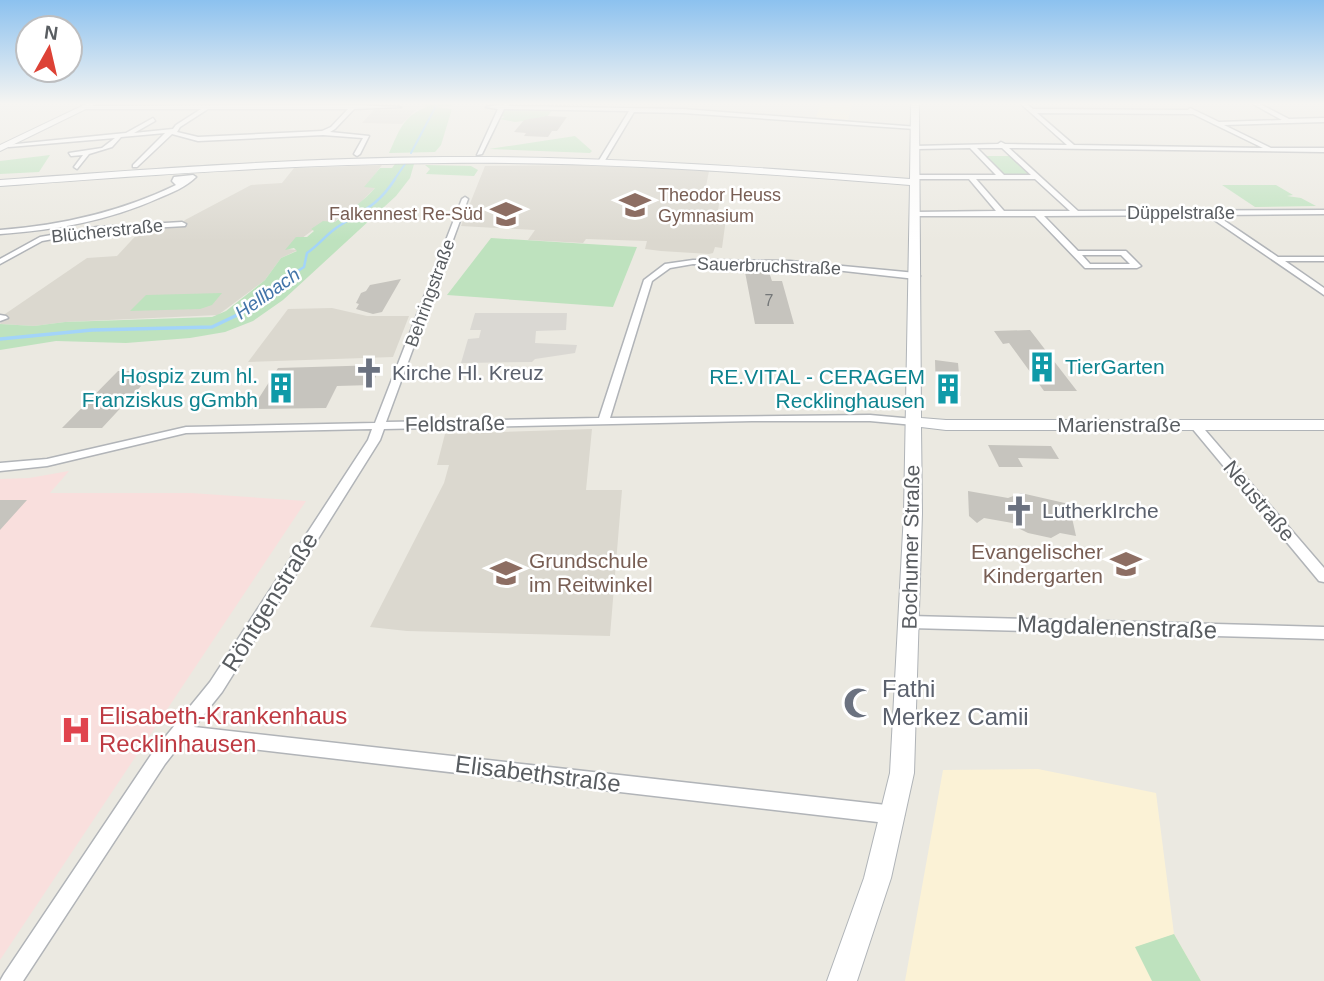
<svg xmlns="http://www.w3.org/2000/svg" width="1324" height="981" font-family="Arial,sans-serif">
<rect width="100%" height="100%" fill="#ebe9e1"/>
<path fill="#fbf2d6" d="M 821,104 L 852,104 L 848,120 L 816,117 Z
M 1038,769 L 1156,793 L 1174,934 L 1201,981 L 905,981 L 943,770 Z"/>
<path fill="#dad8d3" d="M 374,110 L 416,110 L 402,124 L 362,123 Z
M 475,313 L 567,313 L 566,330 L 536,331 L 535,343 L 577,345 L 575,353 L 535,359 L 532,362 L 461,363 L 468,339 L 479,338 L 481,330 L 470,330 Z"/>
<path fill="#dbd8cf" d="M 382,165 L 365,187 L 376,187 L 355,208 L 341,214 L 335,222 L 324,222 L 287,249 L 298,250 L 281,258 L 265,280 L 218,315 L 65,322 L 34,326 L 0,324 L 5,314 L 87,258 L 117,256 L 142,229 L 179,227 L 185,220 L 251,185 L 282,183 L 294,168 Z
M 583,165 L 709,171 L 704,196 L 720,197 L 718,211 L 727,211 L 722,248 L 715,247 L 713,253 L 709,254 L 661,251 L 645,249 L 647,241 L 586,239 L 583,243 L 528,240 L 535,230 L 461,226 L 485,166 Z
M 332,308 L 367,316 L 409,316 L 393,357 L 248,362 L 288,309 Z
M 592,429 L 586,490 L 622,490 L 610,636 L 407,631 L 370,627 L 444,483 L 449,465 L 437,465 L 445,434 Z"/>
<path fill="#f9dfdd" d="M 69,471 L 50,493 L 191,493 L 306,501 L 0,960 L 0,479 L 29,478 Z"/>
<path fill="#bee2be" d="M 422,104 L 453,104 L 452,106 L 432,107 L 452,109 L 441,145 L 435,152 L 389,153 C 400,129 403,116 427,107 Z
M 554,108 L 546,118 L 515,122 L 500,119 L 505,117 L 501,116 L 505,109 Z
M 575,136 L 592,151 L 590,153 L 489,149 Z
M 50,155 L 39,172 L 0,174 L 0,161 Z
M 984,156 L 1013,156 L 1031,174 L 1001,174 Z
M 395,164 L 414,164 L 410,178 L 396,196 L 283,300 L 253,321 L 225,332 L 190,338 L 126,343 L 56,341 L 0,350 L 0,324 L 34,326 L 65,322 L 212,317 L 226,311 L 265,280 L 281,258 L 297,251 L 294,248 L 285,250 L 296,237 L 307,237 L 314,231 L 311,229 L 323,221 L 335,222 C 348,211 363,202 375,188 L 364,187 L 380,168 L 392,168 Z
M 425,165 L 471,166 L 478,170 L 474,176 L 426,174 L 430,169 Z
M 1222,185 L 1276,185 L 1293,195 L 1287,196 L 1301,198 L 1316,206 L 1255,207 Z
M 491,238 L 637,247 L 613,307 L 447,295 Z
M 222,293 L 212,305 L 200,309 L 130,311 L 146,295 Z
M 1174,934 L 1201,981 L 1152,981 L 1135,947 Z"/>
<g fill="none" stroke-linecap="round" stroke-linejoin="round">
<path stroke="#a3d4f9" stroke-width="2" d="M 411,153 L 437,104
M 394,180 L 405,164"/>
<path stroke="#a3d4f9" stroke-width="2.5" d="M 290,276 L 304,267 L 307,253 C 318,246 326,235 336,228 C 363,210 377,207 395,179"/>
<path stroke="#a3d4f9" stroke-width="3.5" d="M 0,339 L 92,330 L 212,327 L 254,307 L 276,284 L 293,274"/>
</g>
<path fill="#c6c4be" d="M 547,116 L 567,117 L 557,131 L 552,131 L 548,137 L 524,136 L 526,133 L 514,132 L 524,120 Z
M 745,272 L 769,272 L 772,281 L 782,281 L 794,324 L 755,324 Z
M 401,279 L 382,312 L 373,314 L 356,309 L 359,304 L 356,303 L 361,293 L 366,291 L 370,285 Z
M 1030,330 L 1077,391 L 1044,391 L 1009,343 L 1003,344 L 994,331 Z
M 935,360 L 958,363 L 961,396 L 936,393 Z
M 381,365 L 372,385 L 337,386 L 326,408 L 252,409 L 278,368 Z
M 118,371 L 155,371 L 102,428 L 62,428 Z
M 988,445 L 1051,446 L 1059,459 L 1018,458 L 1023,467 L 999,467 Z
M 968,491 L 1008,498 L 1021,493 L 1069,504 L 1076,536 L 1060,533 L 1051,538 L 1028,533 L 1018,528 L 1018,524 L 984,518 L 977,523 L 969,516 Z
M 0,500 L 27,500 L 0,530 Z"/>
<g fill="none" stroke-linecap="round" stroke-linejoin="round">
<g stroke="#b1b4b8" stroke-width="3">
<path id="street" d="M 504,104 L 510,104 L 508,106 L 683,109 L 918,127 L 915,129 L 683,113 L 634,112 L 604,162 L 601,164 L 598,162 L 629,111 L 504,109 L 482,154 L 477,155 L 498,109 L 486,107 Z
M 1021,104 L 1027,104 L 1033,109 L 1188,110 L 1190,108 L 1219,122 L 1282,120 L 1253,104 L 1260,104 L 1289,119 L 1324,118 L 1324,122 L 1224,125 L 1271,148 L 1324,148 L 1324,152 L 1009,148 L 1078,211 L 1324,210 L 1324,214 L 1216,215 L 1278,257 L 1324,257 L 1324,261 L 1285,261 L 1324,288 L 1324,295 L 1207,215 L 1044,216 L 1078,251 L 1126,251 L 1141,266 L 1137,268 L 1085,268 L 1035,216 L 912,216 L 912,212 L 915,212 L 996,211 L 969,179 L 914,179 L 911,177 L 914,175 L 996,175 L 970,148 L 916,149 L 914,146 L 998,144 L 1001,142 L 1005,144 L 1067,145 ZM 1037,113 L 1193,114 L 1263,148 L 1074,145 ZM 977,148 L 1002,148 L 1031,175 L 1004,175 ZM 976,179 L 1035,179 L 1070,211 L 1004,211 ZM 1082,255 L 1121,255 L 1130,264 L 1090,264 Z
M 353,105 L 401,107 L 354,109 L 335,129 L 330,132 L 369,136 L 360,154 L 357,156 L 354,154 L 363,138 L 323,135 L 198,141 L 172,134 L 137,167 L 133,167 L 133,165 L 165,133 L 121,137 L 112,147 L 89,154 L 77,169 L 74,167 L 83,155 L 71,156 L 69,153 L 102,148 L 115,138 L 9,147 L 6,145 L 126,133 L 153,118 L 155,121 L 134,133 L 173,129 L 176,125 L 201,109 L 82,109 L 84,106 ZM 208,109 L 348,109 L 331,127 L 322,131 L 198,137 L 177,132 L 180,127 Z
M 193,175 L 196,177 C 186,187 171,193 159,198 C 108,221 55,230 0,234 L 0,230 C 63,225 120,212 176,185 L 172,181 L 174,177 Z
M 465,197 L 468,199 L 386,422 L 599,418 L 644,280 L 665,264 L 693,260 L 790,261 L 916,273 L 920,276 L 916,279 L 790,265 L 693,264 L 670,268 L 652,281 L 610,418 L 870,415 L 914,419 L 920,422 L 914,425 L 870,421 L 752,421 L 384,429 L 380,440 L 222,692 L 194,727 L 895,806 L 901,809 L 904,815 L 901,821 L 895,824 L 183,741 L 165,764 L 23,981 L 0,981 L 4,974 L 153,752 L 210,682 L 368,440 L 372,429 L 186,433 L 47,466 L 0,471 L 0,463 L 47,459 L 186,427 L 375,423 L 462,199 Z
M 182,222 L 186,224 L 185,226 L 97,231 L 42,241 L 0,264 L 0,259 L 40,237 L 97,227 Z
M 0,315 L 6,316 L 8,318 L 0,321 Z
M 1195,422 L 1199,423 L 1324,568 L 1324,582 L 1319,581 L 1191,427 L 1189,425 L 1191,423 Z
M 910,616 L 1324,627 L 1324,639 L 910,628 L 905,626 L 903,622 L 905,618 Z"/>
</g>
<g stroke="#b0b4b8" stroke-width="2">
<path id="secondary" d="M 86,104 L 96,104 L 0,151 L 0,145 Z
M 911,104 L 919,104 L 921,418 L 946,420 L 1324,420 L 1324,430 L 946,430 L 921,427 L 922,513 L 914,773 L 891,878 L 857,981 L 827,981 L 864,878 L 890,773 L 904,513 L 910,185 C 755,173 600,161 444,163 C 296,164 148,175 0,186 L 0,180 C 148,169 296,158 444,157 C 600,156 755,167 910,179 Z"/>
</g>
<use href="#street" fill="#fff" fill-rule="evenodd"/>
<use href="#secondary" fill="#fff" fill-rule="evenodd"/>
</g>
<linearGradient id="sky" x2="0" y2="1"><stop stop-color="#8cc1ef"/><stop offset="0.43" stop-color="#f6f5f2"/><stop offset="1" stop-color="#f6f5f2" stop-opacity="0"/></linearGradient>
<rect width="1324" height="241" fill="url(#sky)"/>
<defs>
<g id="school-bare" transform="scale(2.415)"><path d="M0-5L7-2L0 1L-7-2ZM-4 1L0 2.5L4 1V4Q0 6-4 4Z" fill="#8d6e63" stroke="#fff" stroke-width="2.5" paint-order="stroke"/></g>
<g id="building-bare" transform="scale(2.415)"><path d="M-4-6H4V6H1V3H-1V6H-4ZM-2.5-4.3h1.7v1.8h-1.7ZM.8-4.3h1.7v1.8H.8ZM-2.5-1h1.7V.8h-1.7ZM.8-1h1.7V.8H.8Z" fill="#0f9aa8" stroke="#fff" stroke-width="2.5" paint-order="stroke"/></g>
<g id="church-bare" transform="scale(2.415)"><path d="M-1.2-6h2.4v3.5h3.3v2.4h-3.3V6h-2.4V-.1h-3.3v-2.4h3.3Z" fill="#6b7280" stroke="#fff" stroke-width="2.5" paint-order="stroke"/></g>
<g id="mosque-bare" transform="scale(2.415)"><path d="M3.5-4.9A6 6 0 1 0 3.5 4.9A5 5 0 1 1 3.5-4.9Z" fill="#6b7280" stroke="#fff" stroke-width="2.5" paint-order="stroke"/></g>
<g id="hospital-bare" transform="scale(2.415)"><path d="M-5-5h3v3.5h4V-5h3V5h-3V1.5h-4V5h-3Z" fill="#e0444e" stroke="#fff" stroke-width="2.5" paint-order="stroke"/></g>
</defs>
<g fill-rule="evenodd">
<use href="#school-bare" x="635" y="205"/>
<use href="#school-bare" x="506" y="214"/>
<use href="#building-bare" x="1042" y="367"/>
<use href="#church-bare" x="369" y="373"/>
<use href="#building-bare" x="281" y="388"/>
<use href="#building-bare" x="948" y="389"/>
<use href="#church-bare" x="1019" y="511"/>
<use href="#school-bare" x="1126" y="564"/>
<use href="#school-bare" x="506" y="573"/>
<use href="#mosque-bare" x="859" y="703"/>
<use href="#hospital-bare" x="76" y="730"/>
</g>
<g text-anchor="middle" stroke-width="5" stroke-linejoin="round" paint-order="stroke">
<g font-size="16" fill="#747778">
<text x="769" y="306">7</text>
</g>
<g font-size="18" fill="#785e54" stroke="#fff" text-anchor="start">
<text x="658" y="201">Theodor Heuss<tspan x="658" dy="21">Gymnasium</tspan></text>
<text x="483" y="220" text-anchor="end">Falkennest Re-Süd</text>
</g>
<g font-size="18" fill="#595d61" stroke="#fff">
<text x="1181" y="219">Düppelstraße</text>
<text transform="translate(107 231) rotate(-6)" y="6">Blücherstraße</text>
<text transform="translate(769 266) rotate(2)" y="6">Sauerbruchstraße</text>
<text transform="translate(430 293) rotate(-70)" y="6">Behringstraße</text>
</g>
<g font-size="19" font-style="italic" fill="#4375a9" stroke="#fff">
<text transform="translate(267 293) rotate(-35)" y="7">Hellbach</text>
</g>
<g font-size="21" fill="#0d838f" stroke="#fff" text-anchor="end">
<text x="1065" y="374" text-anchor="start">TierGarten</text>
<text x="258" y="383">Hospiz zum hl.<tspan x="258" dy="24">Franziskus gGmbh</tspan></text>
<text x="925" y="384">RE.VITAL - CERAGEM<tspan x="925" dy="24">Recklinghausen</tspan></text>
</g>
<g font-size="21" fill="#5b616d" stroke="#fff" text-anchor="start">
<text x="392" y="380">Kirche Hl. Kreuz</text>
<text x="1042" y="518">LutherkIrche</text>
</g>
<g font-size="21" fill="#595d61" stroke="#fff">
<text transform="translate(455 424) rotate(-1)" y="7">Feldstraße</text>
<text x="1119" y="432">Marienstraße</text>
<text transform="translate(1259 501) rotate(50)" y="7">Neustraße</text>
<text transform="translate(911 547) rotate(-89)" y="7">Bochumer Straße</text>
</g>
<g font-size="21" fill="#785e54" stroke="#fff" text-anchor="end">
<text x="1103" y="559">Evangelischer<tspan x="1103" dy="24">Kindergarten</tspan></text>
<text x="529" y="568" text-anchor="start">Grundschule<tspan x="529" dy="24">im Reitwinkel</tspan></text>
</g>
<g font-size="24" fill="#595d61" stroke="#fff">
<text transform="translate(270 602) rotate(-58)" y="8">Röntgenstraße</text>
<text transform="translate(1117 627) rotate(2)" y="8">Magdalenenstraße</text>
<text transform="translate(538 774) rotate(7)" y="8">Elisabethstraße</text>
</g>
<g font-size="24" fill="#5b616d" stroke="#fff" text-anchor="start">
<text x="882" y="697">Fathi<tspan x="882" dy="28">Merkez Camii</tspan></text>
</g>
<g font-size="24" fill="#be3a42" stroke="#fff" text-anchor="start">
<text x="99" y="724">Elisabeth-Krankenhaus<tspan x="99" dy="28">Recklinhausen</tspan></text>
</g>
</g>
<g transform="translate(49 49) rotate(8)"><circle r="33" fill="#ffffff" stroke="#bdbec0" stroke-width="2"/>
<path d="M0-5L12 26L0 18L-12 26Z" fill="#dd4236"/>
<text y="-10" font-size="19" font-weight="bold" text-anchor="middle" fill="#595d61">N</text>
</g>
</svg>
